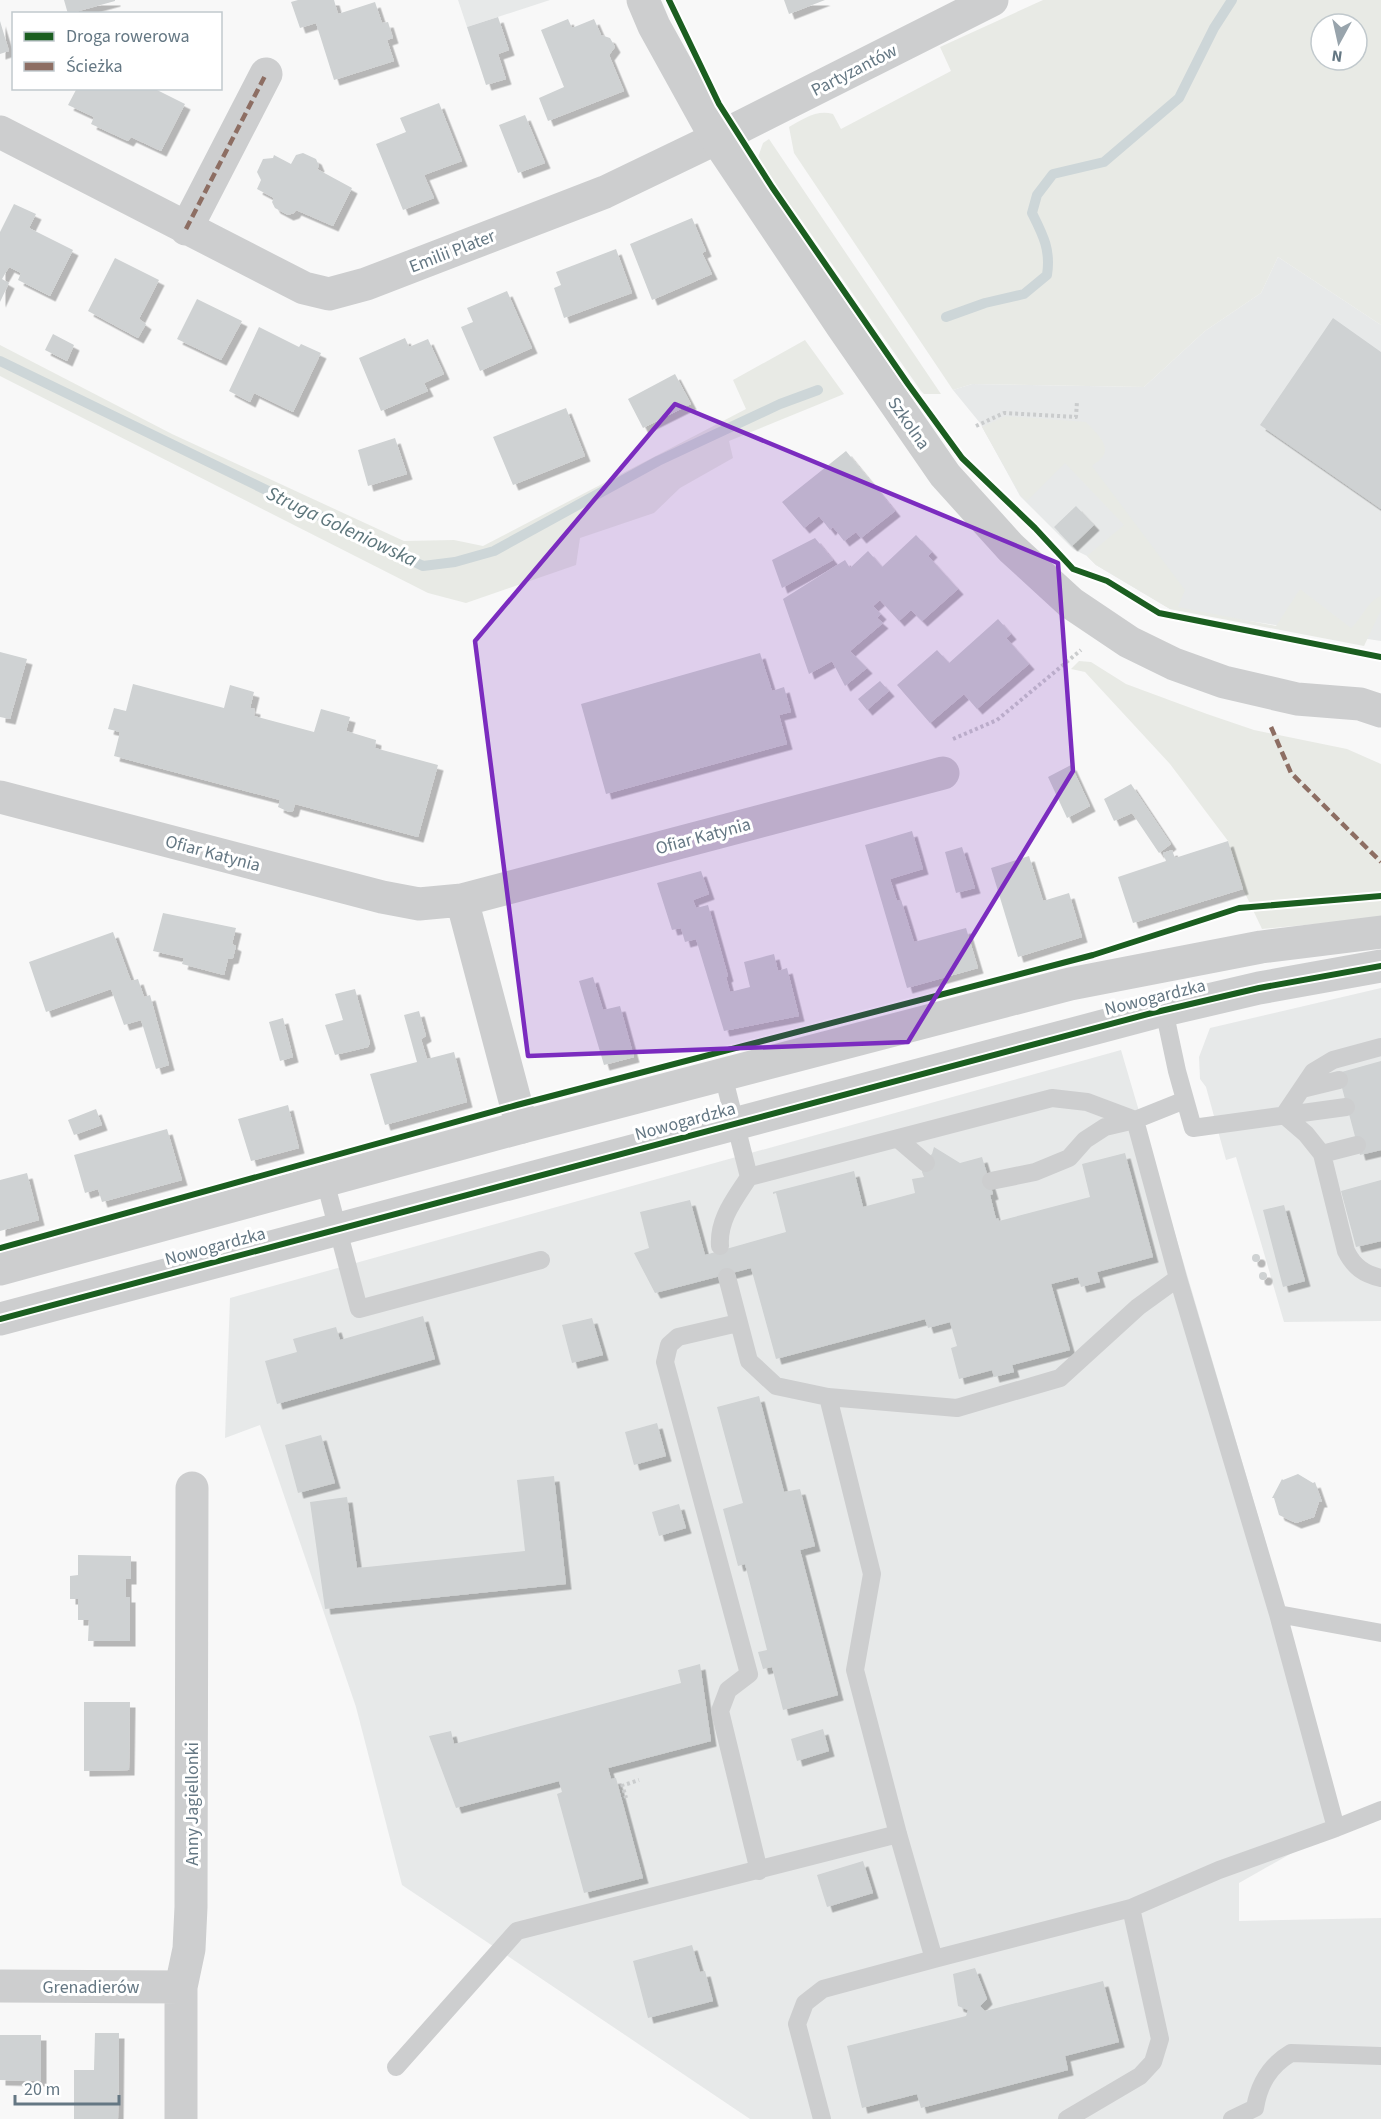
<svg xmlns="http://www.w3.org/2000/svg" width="1381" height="2119" font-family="'Source Sans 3',sans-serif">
<defs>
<filter id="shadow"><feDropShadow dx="5.5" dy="5.5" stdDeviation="0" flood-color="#0004"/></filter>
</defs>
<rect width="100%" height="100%" fill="#f8f8f8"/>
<path fill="#e7e9e9" d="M 458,0 L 550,0 L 467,27 Z
M 1278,257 L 1381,325 L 1381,641 L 1170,609 L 1096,565 L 1087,556 L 1073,549 L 1020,496 L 980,423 L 953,390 L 972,384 L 1144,387 L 1205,331 L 1261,293 Z
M 1381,988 L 1381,1321 L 1284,1322 L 1236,1157 L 1226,1160 L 1206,1087 L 1200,1079 L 1199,1057 L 1210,1028 Z
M 1121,1050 L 1266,1543 L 1336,1828 L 1239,1883 L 1239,1921 L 1381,1918 L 1381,2119 L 750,2119 L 402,1885 L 356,1707 L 260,1425 L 225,1438 L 230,1298 Z"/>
<path fill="#e8eae5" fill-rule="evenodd" d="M 1043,0 L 1381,0 L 1381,325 L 1278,257 L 1261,293 L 1205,331 L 1144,387 L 972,384 L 953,390 L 794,153 L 789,127 C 803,119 817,109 833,114 L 841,129 L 951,71 L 940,47 ZM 1321,24 L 1357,24 L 1357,60 L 1321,60 Z
M 769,139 L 941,394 L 924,394 L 921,391 L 802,221 L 757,160 L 763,143 Z
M 805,340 L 844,394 L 729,441 L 733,458 L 680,488 L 654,513 L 580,538 L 576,565 L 466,603 L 428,593 L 0,376 L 0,345 L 172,434 L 404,541 L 454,540 L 483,546 L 746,409 L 733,380 Z
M 1006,416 L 1086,422 C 1093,430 1111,444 1103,456 C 1101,460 1095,463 1092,466 L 1185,590 L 1178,607 L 1276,626 L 1300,589 L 1351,628 C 1362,619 1367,601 1381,596 L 1381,610 L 1364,646 L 1170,609 L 1096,565 L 1087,556 L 1124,525 L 1065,463 L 1027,501 L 1021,496 L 982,427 Z
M 1079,661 L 1091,662 L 1126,684 L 1207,714 L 1254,730 L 1347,749 L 1381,764 L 1381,918 L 1262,929 L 1243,889 L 1228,841 L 1170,764 L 1085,672 L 1071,669 Z"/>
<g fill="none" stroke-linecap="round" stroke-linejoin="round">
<path stroke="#cdd6d8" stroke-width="10" d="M 946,317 L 985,303 L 1024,294 L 1047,275 C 1051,250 1043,235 1032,213 L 1037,195 L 1053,174 L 1104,162 L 1179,98 L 1214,28 L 1232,0
M 0,361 L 423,566 L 455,562 L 494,551 L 658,461 L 780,404 L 818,390"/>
</g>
<path fill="#cfd2d3" filter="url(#shadow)" d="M 64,0 L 115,0 L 115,1 L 68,14 Z
M 298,0 L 334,0 L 338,14 L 375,2 L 382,23 L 388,22 L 393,38 L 387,40 L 394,61 L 334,80 L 316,23 L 300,28 L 291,2 Z
M 784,0 L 825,0 L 789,14 Z
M 498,17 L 509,50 L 498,54 L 506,79 L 486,85 L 467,27 Z
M 568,19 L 572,28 L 594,19 L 601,35 L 610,38 L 615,47 L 609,55 L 624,91 L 548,121 L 539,98 L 564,87 L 541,30 Z
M 0,21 L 9,51 L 0,54 Z
M 77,88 L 153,88 L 185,104 L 161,151 L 131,137 L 128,141 L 91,124 L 94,117 L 68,105 Z
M 439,103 L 462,161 L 424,175 L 434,198 L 403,210 L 376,144 L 406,132 L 400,118 Z
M 525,115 L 545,163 L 518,173 L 499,125 Z
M 303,153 L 316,159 L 319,166 L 317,169 L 352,188 L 333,226 L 296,210 L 294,213 L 288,215 L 275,208 L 272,202 L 274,198 L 257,189 L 261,180 L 257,172 L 263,159 L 273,158 L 274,155 L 291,164 L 296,155 Z
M 14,204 L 36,214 L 29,228 L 73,250 L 50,296 L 18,280 L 21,273 L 9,267 L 2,279 L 9,283 L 0,302 L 0,232 Z
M 692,218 L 706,251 L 702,253 L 712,274 L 652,300 L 630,244 Z
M 616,249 L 632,293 L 564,318 L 554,288 L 561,285 L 556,272 Z
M 115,258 L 159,280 L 139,319 L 146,324 L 138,338 L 88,311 Z
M 507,291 L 532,348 L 480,371 L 461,327 L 473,322 L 467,308 Z
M 197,299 L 242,321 L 221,360 L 177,339 Z
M 1333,318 L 1381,352 L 1381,509 L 1260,425 Z
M 259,327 L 299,347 L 301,344 L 321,353 L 293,412 L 254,393 L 250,402 L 229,391 Z
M 53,334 L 74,345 L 67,361 L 45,350 Z
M 405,338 L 409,347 L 428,339 L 444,374 L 424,383 L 428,391 L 381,411 L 359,358 Z
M 675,374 L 691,404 L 643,428 L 628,399 Z
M 566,408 L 585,456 L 513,485 L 493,437 Z
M 395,438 L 407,474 L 368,486 L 358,450 Z
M 846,451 L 895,511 L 861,538 L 856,532 L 844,541 L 833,527 L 830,530 L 819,516 L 804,528 L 782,502 Z
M 1076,506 L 1094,525 L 1072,546 L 1054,527 Z
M 916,535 L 932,552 L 928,556 L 958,589 L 922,621 L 911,610 L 899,621 L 880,600 L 873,606 L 881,614 L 877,618 L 883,623 L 850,651 L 867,668 L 845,686 L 832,661 L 809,674 L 783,599 L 845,560 L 850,568 L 868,551 L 882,567 Z
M 815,538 L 833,560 L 782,588 L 772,560 Z
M 998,619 L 1011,634 L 1006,638 L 1029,664 L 977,709 L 964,694 L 930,723 L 897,685 L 937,650 L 949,663 Z
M 0,652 L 27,659 L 10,719 L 0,717 Z
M 760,653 L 772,691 L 784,687 L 791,712 L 779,715 L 787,744 L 606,794 L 581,704 Z
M 880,681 L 889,691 L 867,710 L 858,699 Z
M 133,684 L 224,708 L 230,685 L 254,692 L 250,708 L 255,709 L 254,716 L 314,732 L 321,709 L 350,717 L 346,731 L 376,740 L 375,748 L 438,765 L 418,837 L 295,804 L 293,811 L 289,812 L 278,807 L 280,800 L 114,756 L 120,732 L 108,729 L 114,708 L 126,711 Z
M 1071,765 L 1090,806 L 1067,818 L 1048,777 Z
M 1131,784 L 1171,844 L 1159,853 L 1132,813 L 1114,821 L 1104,799 Z
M 912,831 L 923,869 L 890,879 L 897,901 L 901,900 L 914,942 L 966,928 L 978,968 L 907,988 L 865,845 Z
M 1228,841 L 1243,889 L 1133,923 L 1118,877 L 1166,861 L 1163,853 L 1172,850 L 1175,858 Z
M 962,847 L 975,888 L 956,893 L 945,852 Z
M 1029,856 L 1043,901 L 1069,893 L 1082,937 L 1018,957 L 991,868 Z
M 701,871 L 709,894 L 693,900 L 696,908 L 708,905 L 728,976 L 726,977 L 730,992 L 750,987 L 744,962 L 774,954 L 778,971 L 787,968 L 799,1016 L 724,1031 L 696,939 L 685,942 L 681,928 L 672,930 L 657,883 Z
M 163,913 L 236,928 L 232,944 L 236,946 L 233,958 L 228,959 L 224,975 L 182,964 L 184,958 L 153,951 Z
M 113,932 L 131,981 L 138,979 L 144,997 L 150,995 L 169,1065 L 156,1069 L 141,1020 L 124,1025 L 111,989 L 46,1012 L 29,962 Z
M 593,977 L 603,1010 L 620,1006 L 634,1057 L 604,1065 L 579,981 Z
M 355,989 L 370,1043 L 368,1047 L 335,1055 L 325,1025 L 343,1020 L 335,994 Z
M 419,1011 L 426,1036 L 421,1039 L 427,1059 L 454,1052 L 467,1102 L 385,1125 L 370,1074 L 417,1062 L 404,1015 Z
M 283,1018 L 293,1057 L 280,1061 L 269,1022 Z
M 1381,1061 L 1381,1150 L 1360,1155 L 1338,1073 Z
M 288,1105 L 299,1148 L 251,1161 L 238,1119 Z
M 96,1109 L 102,1125 L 74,1135 L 68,1120 Z
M 167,1129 L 182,1180 L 102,1202 L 98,1189 L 85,1193 L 74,1155 Z
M 934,1147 L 960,1163 L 982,1157 L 993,1194 L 990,1195 L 996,1219 L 998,1218 L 999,1221 L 1090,1197 L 1082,1164 L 1125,1153 L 1153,1257 L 1097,1272 L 1100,1282 L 1081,1287 L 1078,1277 L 1051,1284 L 1070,1350 L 1012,1365 L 1014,1372 L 994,1377 L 992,1370 L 959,1379 L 951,1348 L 957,1346 L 950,1322 L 928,1328 L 925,1319 L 776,1359 L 751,1268 L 655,1293 L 634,1253 L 649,1248 L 640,1212 L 690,1200 L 705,1255 L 786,1232 L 776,1193 L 773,1194 L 773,1192 L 854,1171 L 863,1207 L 915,1193 L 912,1179 L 924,1177 L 922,1172 L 926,1159 L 932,1154 Z
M 27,1173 L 39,1220 L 0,1231 L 0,1180 Z
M 1381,1180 L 1381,1241 L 1356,1247 L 1341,1191 Z
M 1284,1205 L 1305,1281 L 1283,1287 L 1263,1210 Z
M1252 1258a4 4 0 1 1 8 0a4 4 0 1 1-8 0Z
M1259 1276a4 4 0 1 1 8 0a4 4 0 1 1-8 0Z
M 423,1316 L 435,1359 L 277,1404 L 265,1361 L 297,1352 L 293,1339 L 336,1327 L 340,1340 Z
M 592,1318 L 603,1355 L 572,1363 L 562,1325 Z
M 759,1396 L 784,1492 L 800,1489 L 815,1546 L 800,1550 L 838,1695 L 783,1710 L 772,1667 L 763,1669 L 758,1652 L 767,1650 L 745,1564 L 738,1566 L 723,1509 L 743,1503 L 717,1407 Z
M 657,1423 L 666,1456 L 634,1465 L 625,1432 Z
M 321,1435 L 335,1483 L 298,1493 L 285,1445 Z
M 1298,1474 L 1313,1483 L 1315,1482 L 1322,1502 L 1319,1502 L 1314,1517 L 1296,1523 L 1279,1515 L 1274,1498 L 1272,1498 L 1282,1479 L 1283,1480 Z
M 554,1476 L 566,1584 L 325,1609 L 310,1502 L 347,1497 L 357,1568 L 525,1551 L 517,1480 Z
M 679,1504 L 686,1528 L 659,1536 L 652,1512 Z
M 78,1555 L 131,1556 L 131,1579 L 126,1579 L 126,1597 L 130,1597 L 130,1641 L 88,1641 L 89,1620 L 78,1620 L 78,1599 L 70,1599 L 70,1576 L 78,1575 Z
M 700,1664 L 711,1741 L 608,1768 L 611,1779 L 616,1778 L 643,1878 L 584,1893 L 557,1794 L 562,1792 L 559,1781 L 456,1808 L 429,1736 L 451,1731 L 454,1744 L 681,1683 L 678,1670 Z
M 84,1702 L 130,1702 L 129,1770 L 84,1771 Z
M 823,1729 L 829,1751 L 797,1761 L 791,1739 Z
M 863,1861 L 873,1893 L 827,1907 L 817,1875 Z
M 692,1945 L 700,1972 L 705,1971 L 713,2001 L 648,2018 L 633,1961 Z
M 975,1968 L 987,1999 L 980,2006 L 985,2011 L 1103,1981 L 1119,2042 L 1065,2056 L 1068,2070 L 921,2108 L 917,2094 L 862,2108 L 847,2046 L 966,2016 L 968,2010 L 958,2006 L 953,1974 Z
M 95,2033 L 119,2033 L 118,2119 L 74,2119 L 74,2070 L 94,2070 Z
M 0,2035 L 41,2035 L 41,2081 L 0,2080 Z"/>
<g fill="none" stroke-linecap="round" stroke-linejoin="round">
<path stroke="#cacccd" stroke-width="4" stroke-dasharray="3 3" stroke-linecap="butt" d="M 976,426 L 1004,413 L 1076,417 L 1077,401
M 953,739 L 997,720 L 1081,650
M 622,1784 L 626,1798
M 627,1784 L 639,1780"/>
<path stroke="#cdcecf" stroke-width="18" d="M 1164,1010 L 1177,1071 L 1193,1128 L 1346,1107
M 1381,1047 L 1333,1060 L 1313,1072 L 1284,1115 L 1306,1134 L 1322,1154 L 1346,1251 C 1354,1267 1364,1274 1381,1278
M 723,1075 L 749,1177
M 1302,1089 L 1339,1080
M 898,1139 L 926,1163
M 1322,1154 L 1357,1145
M 325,1181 L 359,1309 L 541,1260
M 991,1181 L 1035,1172 L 1069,1158 L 1085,1140 L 1105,1127 L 1135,1120 L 1185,1100
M 720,1246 C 718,1219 735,1199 749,1177 L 1052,1098 L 1087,1102 L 1135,1120
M 727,1277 L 749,1361 L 776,1386 L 828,1397 L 957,1408 L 1060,1378 L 1138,1307 L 1178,1278 L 1135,1120
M 1178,1278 L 1278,1614 L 1381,1633
M 738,1323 L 678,1337 L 669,1345 L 665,1362 L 749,1674 L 728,1690 L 720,1711 L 759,1871
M 1278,1614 L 1336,1828
M 934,1959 L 1131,1908
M 396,2067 L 517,1931 L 898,1834
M 822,2119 L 797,2024 L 805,2003 L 823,1989 L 934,1959 L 898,1834 L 855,1670 L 872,1574 L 828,1397
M 1067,2119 L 1140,2076 L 1153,2062 L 1160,2039 L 1131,1908 L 1219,1870 L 1336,1828 L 1381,1810
M 1232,2119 L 1255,2108 C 1259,2084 1269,2066 1291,2053 L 1381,2056"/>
<path stroke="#cdcecf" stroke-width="33" d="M 0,132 L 304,288 L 329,294 L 366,284 L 605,192 L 736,129 L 992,0
M 186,229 L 266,74
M 0,797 L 382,897 L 419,904 L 462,900 L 943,773
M 462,900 L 522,1127
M 0,1986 L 181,1987
M 181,2119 L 181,1987 L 189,1949 L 191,1907 L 192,1488"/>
<path stroke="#cdcecf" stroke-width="33" d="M 643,0 L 654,26 L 716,138 L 842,326 L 945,475 L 1011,548 L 1071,603 L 1129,642 L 1174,664 L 1224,682 L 1297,699 L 1360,704 L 1381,711
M 0,1269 L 522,1127 L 1070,984 L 1261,947 L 1381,932
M 0,1319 L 1152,1013 L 1259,988 L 1381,966"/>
<path stroke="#8d6e63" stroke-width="4.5" stroke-dasharray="9 4.5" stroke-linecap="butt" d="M 186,229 L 266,74
M 1271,727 L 1291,773 L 1381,862"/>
<g stroke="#fff" stroke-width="10">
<path id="cycleway" d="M 669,0 L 719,104 L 772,187 L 908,384 L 962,458 L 1035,528 L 1073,569 L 1107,581 L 1159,613 L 1381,657
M 0,1248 L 517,1105 L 1093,955 L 1239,908 L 1381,896
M 0,1319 L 1152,1013 L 1259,988 L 1381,966"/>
</g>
<use href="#cycleway" stroke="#1b5e20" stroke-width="6"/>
</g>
<path fill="#7b2cbf" fill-opacity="0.2" stroke="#7b2cbf" stroke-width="4.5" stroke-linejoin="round" d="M 675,404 L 1058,563 L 1073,771 L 908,1042 L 528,1056 L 475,641 Z"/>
<g text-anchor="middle" stroke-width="6" stroke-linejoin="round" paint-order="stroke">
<g font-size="18" fill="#647783" stroke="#fff">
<text transform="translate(854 70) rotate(-27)" y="6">Partyzantów</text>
<text transform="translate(452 251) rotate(-21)" y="6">Emilii Plater</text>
<text transform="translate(909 423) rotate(55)" y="6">Szkolna</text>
<text transform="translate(703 836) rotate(-15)" y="6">Ofiar Katynia</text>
<text transform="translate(213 853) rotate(15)" y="6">Ofiar Katynia</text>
<text transform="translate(1155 997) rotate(-14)" y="6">Nowogardzka</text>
<text transform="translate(685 1121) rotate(-15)" y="6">Nowogardzka</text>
<text transform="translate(215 1246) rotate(-15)" y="6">Nowogardzka</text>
<text transform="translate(192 1804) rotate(-90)" y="6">Anny Jagiellonki</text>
<text x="91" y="1993">Grenadierów</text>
</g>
<g font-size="20" font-style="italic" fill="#5e767c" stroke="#fff">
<text transform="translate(342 526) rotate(25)" y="7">Struga Goleniowska</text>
</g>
</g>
<rect x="12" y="12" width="210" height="78" fill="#ffffff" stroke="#c1c9cd" stroke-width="1.5"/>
<rect x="24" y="32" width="30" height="9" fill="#1b5e20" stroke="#c1c9cd" stroke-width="1.5"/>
<text x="66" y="42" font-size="18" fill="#647783">Droga rowerowa</text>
<rect x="24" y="62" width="30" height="9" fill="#8d6e63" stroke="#c1c9cd" stroke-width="1.5"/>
<text x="66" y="72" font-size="18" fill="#647783">Ścieżka</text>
<g transform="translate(1339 42) rotate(188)"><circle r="28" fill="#ffffff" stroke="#c1c9cd" stroke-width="1.5"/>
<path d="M0-4.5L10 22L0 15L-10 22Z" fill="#98a4ac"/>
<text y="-9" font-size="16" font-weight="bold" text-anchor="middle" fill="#647783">N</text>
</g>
<path d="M15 2095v9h104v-9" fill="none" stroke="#647783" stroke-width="3"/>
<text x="24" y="2095" font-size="18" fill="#647783" stroke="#ffffff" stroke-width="4.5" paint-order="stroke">20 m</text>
</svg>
